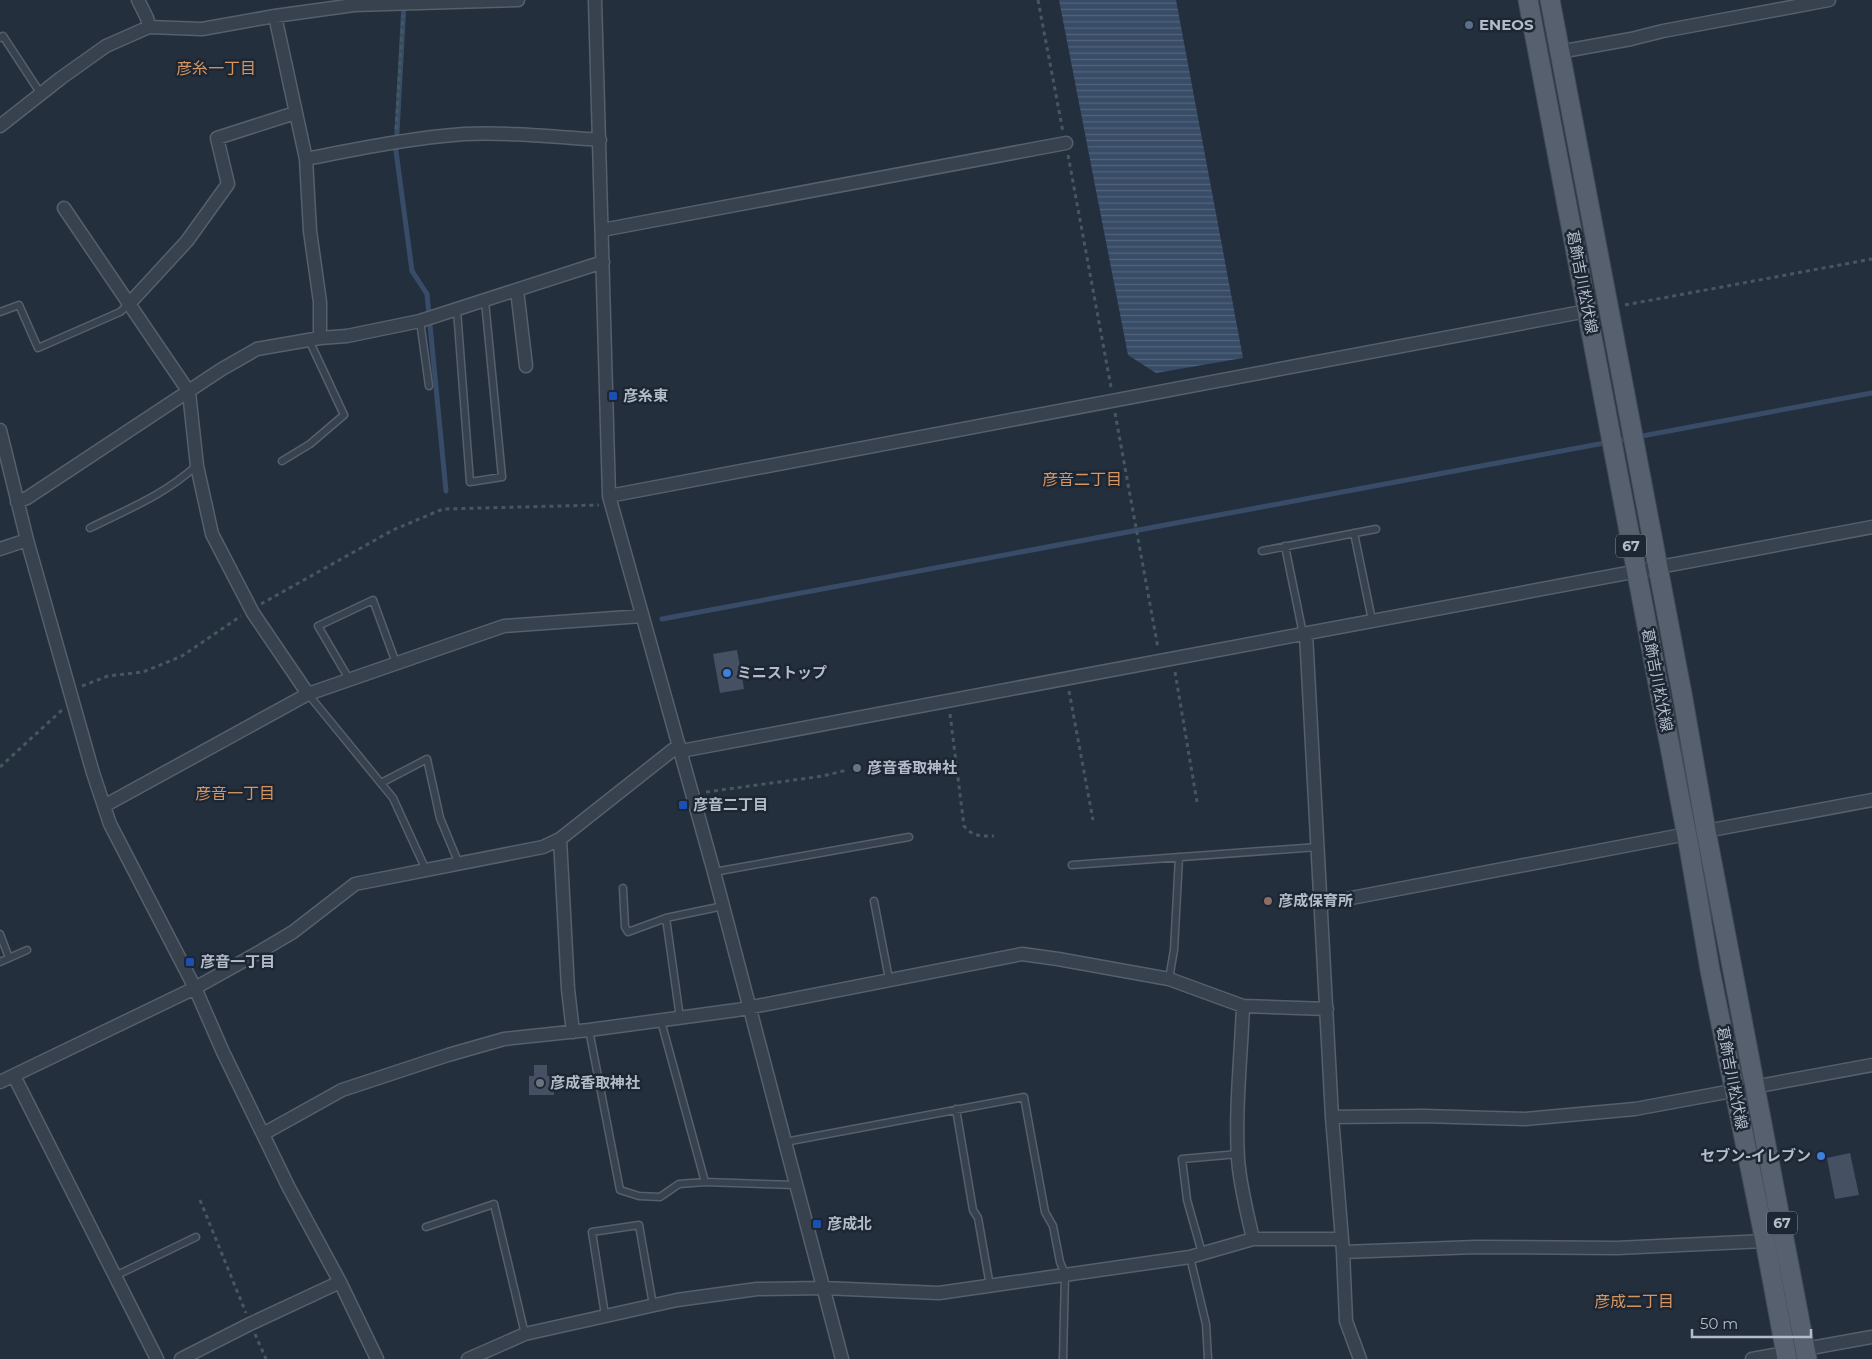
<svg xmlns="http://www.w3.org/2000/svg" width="1872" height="1359" font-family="Montserrat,'Noto Sans JP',sans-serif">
<defs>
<pattern id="water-rules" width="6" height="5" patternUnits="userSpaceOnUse" patternTransform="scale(1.25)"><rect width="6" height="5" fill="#394c67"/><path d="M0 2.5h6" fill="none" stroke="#53647b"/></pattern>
</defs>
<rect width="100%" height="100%" fill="#242f3e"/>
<path fill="url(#water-rules)" d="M 1059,0 L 1176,0 L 1243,358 L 1156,373 L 1128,355 Z"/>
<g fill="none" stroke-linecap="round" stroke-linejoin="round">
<path stroke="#394c67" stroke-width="5" d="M 404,3 L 396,151 L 412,271 L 427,294 L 446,491
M 662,619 L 1872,393"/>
</g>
<path fill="#455162" d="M 737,650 L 744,689 L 720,693 L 713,654 Z
M 534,1065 L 547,1065 L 547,1076 L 554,1076 L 554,1095 L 529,1095 L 529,1076 L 534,1076 Z
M 1850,1153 L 1859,1195 L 1835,1199 L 1827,1158 Z"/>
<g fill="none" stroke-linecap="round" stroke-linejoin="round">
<g stroke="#565f6c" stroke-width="9">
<path id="service" d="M 0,38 L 3,36 L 41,94
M 457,310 L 470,482 L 502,477 L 485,301
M 0,312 L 19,305 L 38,348 L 120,312 L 128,305
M 420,321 L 429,386
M 282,461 L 310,444 L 344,415 L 309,340
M 90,528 C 128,509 164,495 196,466
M 1354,533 L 1372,620
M 1285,546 L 1303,634
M 1262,551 L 1376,529
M 349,679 L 318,626 L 373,600 L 396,663
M 308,694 L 393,798 L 426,870
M 381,783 L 427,759 L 440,818 L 459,864
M 1072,865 L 1318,847
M 714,872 L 909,837
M 623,888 L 625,927 L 628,932 L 666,918 L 723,906
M 874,901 L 889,979
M 666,918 L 680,1018
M 0,934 L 9,958
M 0,962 L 27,950
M 1169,979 L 1174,950 L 1179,857
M 589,1030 L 620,1190 L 639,1196 L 660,1197 L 679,1184 L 705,1182 L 661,1021
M 956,1109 L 973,1210 L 978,1218 L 990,1286
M 785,1142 L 1024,1097 L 1045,1212 L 1053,1226 L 1060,1262 L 1065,1274 L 1063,1359
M 705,1182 L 796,1185
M 426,1227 L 494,1204 L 525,1334
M 1202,1253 L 1187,1200 L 1182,1159 L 1238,1154
M 1190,1257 L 1206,1324 L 1208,1359
M 115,1276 L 196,1237
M 605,1315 L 592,1232 L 639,1225 L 653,1305"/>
</g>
<g stroke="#565f6c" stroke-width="15">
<path id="minor" d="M 138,0 L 147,18 L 149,27
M 595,0 L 609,496 L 714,872 L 842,1359
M 275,16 L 306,159 L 310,231 L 320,302 L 320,338
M 1559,52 L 1631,39 L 1663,31 L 1829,0
M 0,126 L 61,78 L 106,46 L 149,27 L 202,29 L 275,16 L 354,5 L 518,0
M 306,159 C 358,149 410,138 464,134 C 509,132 555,137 600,140
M 64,208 L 189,392 L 197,466 L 212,534 L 253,613 L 308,694
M 602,230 L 1066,143
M 517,290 L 526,366
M 128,305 L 187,241 L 228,184 L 217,138 L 295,113
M 0,430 L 27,540 L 93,773 L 110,824 L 195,988 L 223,1052 L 289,1188 L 340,1282 L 377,1359
M 609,496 L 1587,311
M 17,502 L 27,498 L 222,369 L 257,349 L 320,338 L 347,336 L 420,321 L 603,262
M 0,549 L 27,540
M 1306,634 L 1332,1117 L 1343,1252 L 1346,1321 L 1360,1359
M 681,751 L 1872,527
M 104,806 L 308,694 L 504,626 L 642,616
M 1706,831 L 1872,800
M 560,839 L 568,989 L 573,1032
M 1320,904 L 1687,834
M 1243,1006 C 1241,1057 1235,1109 1238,1159 C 1240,1186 1247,1212 1253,1239
M 14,1076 L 157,1359
M 0,1082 L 195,988 L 261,951 L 293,932 L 355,884 L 543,847 L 560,839 L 679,745
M 1332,1117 L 1423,1116 L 1525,1119 L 1635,1109 L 1872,1065
M 263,1134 L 342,1090 L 448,1055 L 504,1039 L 589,1030 L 737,1010 L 1022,954 L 1058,959 L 1169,979 L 1243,1006 L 1327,1009
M 1343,1252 L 1476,1247 L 1617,1248 L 1765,1241
M 1805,1349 L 1872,1337
M 181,1359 L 250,1324 L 340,1282
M 468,1359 L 525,1334 L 677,1300 L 757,1289 L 823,1288 L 939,1293 L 1190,1257 L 1253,1239 L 1342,1239
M 1752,1359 L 1785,1353"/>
</g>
<g stroke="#414a57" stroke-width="21">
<path id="primary" d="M 1528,0 L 1689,847 L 1710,970 L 1765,1241 L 1787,1359
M 1550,0 L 1683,699 L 1706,831 L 1807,1359"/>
</g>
<path stroke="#44595c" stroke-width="3" stroke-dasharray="4 4" stroke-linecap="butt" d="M 1038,0 L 1063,132
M 396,129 L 403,15
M 1068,155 L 1111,387
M 1625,305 L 1872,259
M 1115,413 L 1158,648
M 261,604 L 393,530 L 443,509 L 599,505
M 1175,672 L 1197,802
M 82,686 L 108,676 L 143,672 L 182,656 L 241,616
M 1069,691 L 1093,820
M 950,714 L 964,826 C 973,837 981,836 994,836
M 0,767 L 62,710
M 706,792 L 823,776 L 847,770
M 200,1200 L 246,1313
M 255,1334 L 266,1359"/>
<use href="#service" stroke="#38414e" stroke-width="6"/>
<use href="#minor" stroke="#38414e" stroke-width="12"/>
<use href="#primary" stroke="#56606e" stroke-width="19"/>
</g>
<circle fill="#5c6f8a" stroke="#1d2633" stroke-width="2" cx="1469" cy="25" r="5"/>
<g fill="#1a4fb4" stroke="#1d2633" stroke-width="2">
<rect x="608" y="391" width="10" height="10" rx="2.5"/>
<rect x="678" y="800" width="10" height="10" rx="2.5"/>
<rect x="185" y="957" width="10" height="10" rx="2.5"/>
<rect x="812" y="1219" width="10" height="10" rx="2.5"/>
</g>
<g fill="#3f7fe0" stroke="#1d2633" stroke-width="2">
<circle cx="727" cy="673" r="5"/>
<circle cx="1821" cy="1156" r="5"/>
</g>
<g fill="#6b7280" stroke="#1d2633" stroke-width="2">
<circle cx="857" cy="768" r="5"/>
<circle cx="540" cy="1083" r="5"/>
</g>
<circle fill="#8d6e63" stroke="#1d2633" stroke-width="2" cx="1268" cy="901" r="5"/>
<g text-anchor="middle" stroke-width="5" stroke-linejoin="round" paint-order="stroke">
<g fill="#1d2633" stroke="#878f9c" stroke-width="1">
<rect x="1616" y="534.5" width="30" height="23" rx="4"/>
<rect x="1767" y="1211.5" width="30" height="23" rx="4"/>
</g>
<g font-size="14" font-weight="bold" fill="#b4bcc9">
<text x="1631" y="551">67</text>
<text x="1782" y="1228">67</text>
</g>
<g font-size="15" font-weight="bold" fill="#b4bcc9" stroke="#1d2633" text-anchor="start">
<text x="1479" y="30">ENEOS</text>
<text x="623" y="401">彦糸東</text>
<text x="737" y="678">ミニストップ</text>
<text x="867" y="773">彦音香取神社</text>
<text x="693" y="810">彦音二丁目</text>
<text x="1278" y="906">彦成保育所</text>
<text x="200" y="967">彦音一丁目</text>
<text x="550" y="1088">彦成香取神社</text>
<text x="1811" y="1161" text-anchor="end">セブン-イレブン</text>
<text x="827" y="1229">彦成北</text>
</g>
<g font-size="15" fill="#b4bcc9" stroke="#1d2633">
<text transform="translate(1582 282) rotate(79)" y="5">葛飾吉川松伏線</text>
<text transform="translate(1657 680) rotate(79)" y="5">葛飾吉川松伏線</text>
<text transform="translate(1732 1078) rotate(79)" y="5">葛飾吉川松伏線</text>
</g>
<g font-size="16" fill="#d59563" stroke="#1d2633">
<text x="216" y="74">彦糸一丁目</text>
<text x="1082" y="485">彦音二丁目</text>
<text x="235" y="799">彦音一丁目</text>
<text x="1634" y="1307">彦成二丁目</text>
</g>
</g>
<path d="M1692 1329v8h119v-8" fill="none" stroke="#b4bcc9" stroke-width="2.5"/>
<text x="1700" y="1329" font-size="15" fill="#b4bcc9" stroke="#1d2633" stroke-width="4" paint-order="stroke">50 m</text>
</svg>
